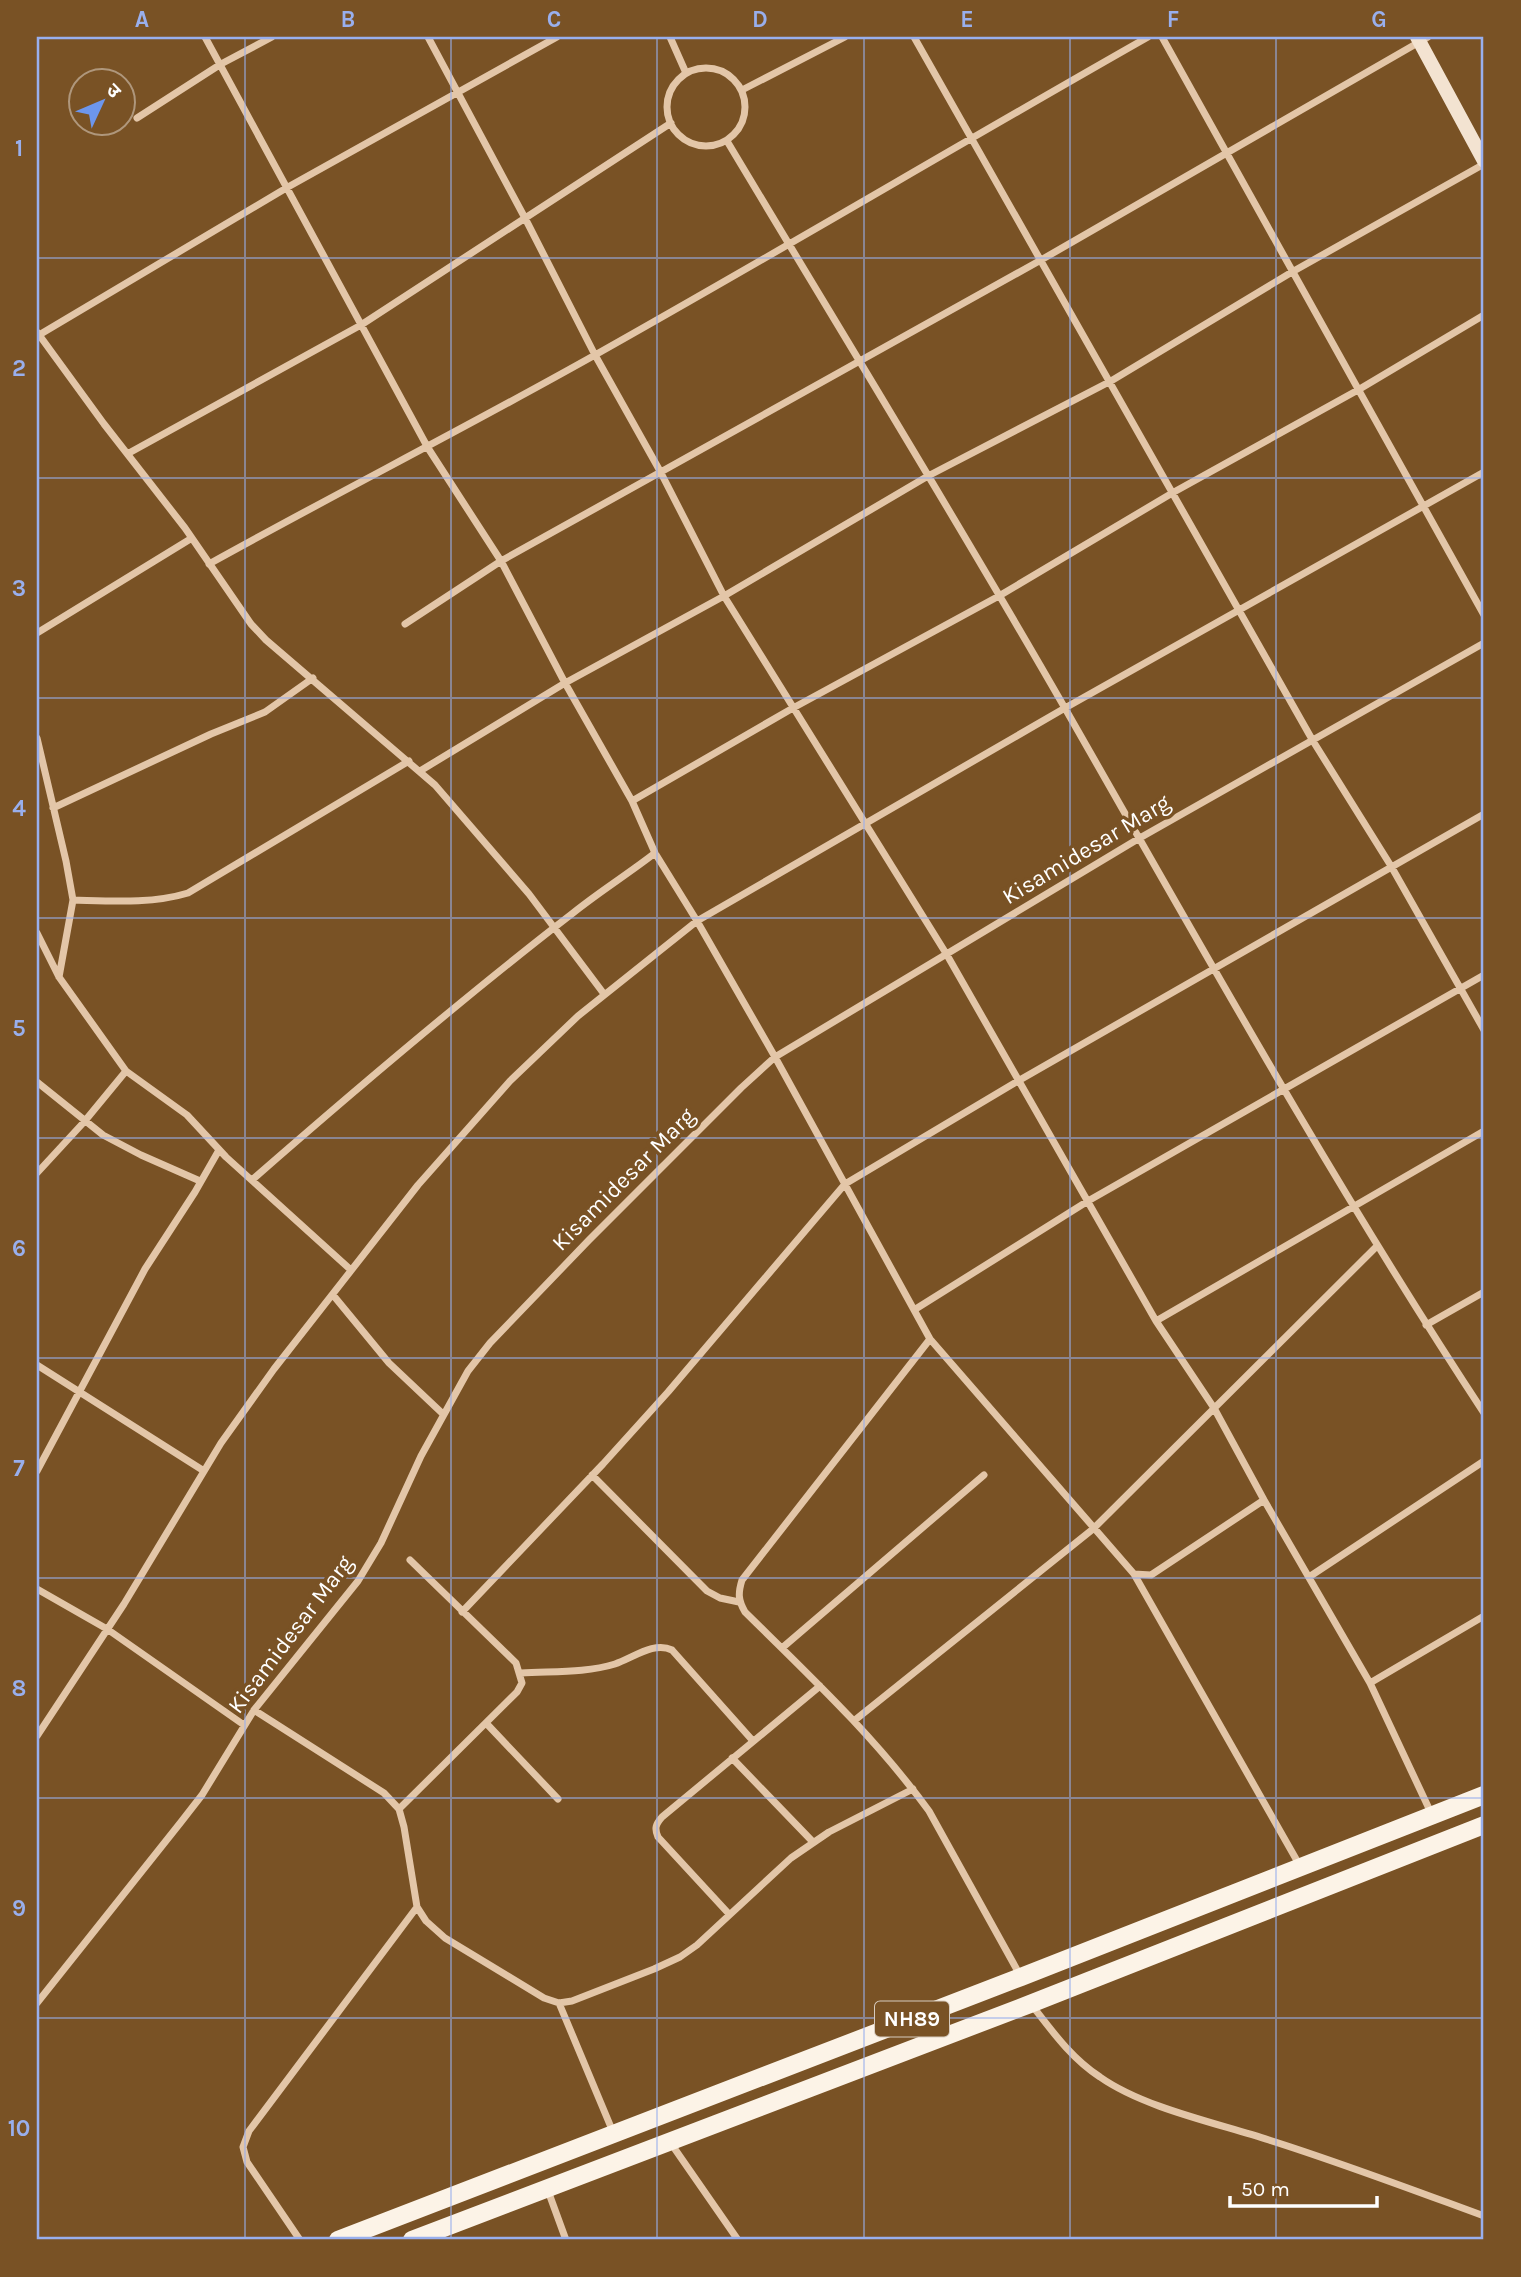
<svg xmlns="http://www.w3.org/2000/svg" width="1521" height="2277" font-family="Karla,'Noto Sans Devanagari',sans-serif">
<rect width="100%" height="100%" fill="#795225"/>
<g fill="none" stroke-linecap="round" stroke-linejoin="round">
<path stroke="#e3c6a8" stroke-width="7" d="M 205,37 L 428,448 L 501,561 L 565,683 L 632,801 L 655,853 L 697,921 L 775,1057 L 930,1339 L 1134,1574 L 1151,1575 L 1264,1500
M 428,37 L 526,220 L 595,355 L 660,471 L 724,596 L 947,955 L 1156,1321 L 1214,1408 L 1264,1500 L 1370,1683 L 1432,1815
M 670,37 L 686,73
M 914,37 L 1313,741 L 1391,866 L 1484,1030
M 1162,37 L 1484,615
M667 107a39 39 0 1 1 78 0a39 39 0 1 1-78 0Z
M 742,90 L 845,37
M 137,118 L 221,64 L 272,37
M 727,141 C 840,330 956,518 1066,710 C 1201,946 1334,1185 1484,1413
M 37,332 L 104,424 L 185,528 L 251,624 L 266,640 L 435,785 L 529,894 L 604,994
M 39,335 L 288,187 L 557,37
M 129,453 L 361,325 L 671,123
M 209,564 C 337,493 467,427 595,355 C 780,251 963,142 1148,37
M 405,624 L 501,561 L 1041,260 L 1428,37
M 37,633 L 192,538
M 37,738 L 66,861 L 73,900 L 59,977
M 420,771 L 565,683 L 724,596 L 928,476 L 1111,381 L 1292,272 L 1484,164
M 632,801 L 793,708 L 999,596 L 1174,492 L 1358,390 L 1484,315
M 53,808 L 211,734 L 265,712 L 313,678
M 73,900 C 111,901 152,904 188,893 L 409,761
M 37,933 L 59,977 L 126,1071 L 187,1115 L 226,1157 L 351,1270
M 37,1082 L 103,1135 L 141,1155 L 200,1181
M 37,1173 L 84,1122 L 126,1071
M 252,1180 C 356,1089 463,998 573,913 C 599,892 628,874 655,853
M 333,1295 L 389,1363 L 443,1414
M 914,1310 L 1088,1201 L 1484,975
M 1156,1321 L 1484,1131
M 1426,1325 L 1484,1292
M 930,1339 L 742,1580 C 738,1593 738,1600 745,1612 C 810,1676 875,1737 929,1811 L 1021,1977
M 37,1365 L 204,1471
M 37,1471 L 145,1269 L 195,1192 L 219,1150
M 592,1475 L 707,1591 L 720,1598 L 739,1602
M 1134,1574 L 1300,1866
M 1309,1577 L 1484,1461
M 37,1589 L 107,1629 L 244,1725
M 462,1612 L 603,1464 L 668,1392 L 845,1184 L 1018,1081 L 1484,814
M 782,1648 L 984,1475
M 521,1673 C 552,1671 586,1673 615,1664 C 633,1658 654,1641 672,1650 L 753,1741
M 1370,1683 L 1484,1616
M 254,1710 L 384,1793 L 399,1809 L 404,1827 L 417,1907 L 426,1921 L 445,1938 L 544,1998 L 559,2003 L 572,2001 L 654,1969 L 680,1957 L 697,1945 L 791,1858 L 829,1832 L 913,1789
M 855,1720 L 1093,1529 L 1377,1246
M 486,1723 L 558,1799
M 37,1736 L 124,1604 L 221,1443 L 274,1369 L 418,1185 L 510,1081 L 578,1016 L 697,921 L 1065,708 L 1484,472
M 732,1758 L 813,1842
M 399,1809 L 517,1692 L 522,1683 L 516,1663 L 410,1560
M 729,1914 L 658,1837 C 654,1828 656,1824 662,1817 L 820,1686
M 37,2003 L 181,1822 L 202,1795 L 254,1710 L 358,1581 L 381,1543 L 421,1456 L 468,1371 L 490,1343 L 589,1240 L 741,1088 L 775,1057 L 1138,839 L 1484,643
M 559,2003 L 613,2132
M 1031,2004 C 1052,2031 1071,2058 1100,2077 C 1144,2108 1217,2123 1269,2140 C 1342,2163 1413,2190 1484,2216
M 670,2142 L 738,2240
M 547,2188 L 566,2240
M 300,2240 L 247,2162 L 243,2147 L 249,2131 L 417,1907"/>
<path stroke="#f3e3d1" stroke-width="14" d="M 1417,37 L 1484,161"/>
<path stroke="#fcf3e7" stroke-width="18" d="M 338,2240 L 1021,1977 L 1484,1795
M 412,2240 L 1030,2004 L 1484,1825"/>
</g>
<path fill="none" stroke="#99afed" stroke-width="2" stroke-opacity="0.55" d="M 245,37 L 245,2240M 451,37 L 451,2240M 657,37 L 657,2240M 864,37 L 864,2240M 1070,37 L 1070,2240M 1276,37 L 1276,2240M 37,258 L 1484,258M 37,478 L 1484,478M 37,698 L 1484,698M 37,918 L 1484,918M 37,1138 L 1484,1138M 37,1358 L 1484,1358M 37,1578 L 1484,1578M 37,1798 L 1484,1798M 37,2018 L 1484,2018"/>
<g text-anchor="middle" stroke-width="7" stroke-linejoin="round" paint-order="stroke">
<rect fill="#795225" stroke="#d7cbbe" stroke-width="2" x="875" y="2001.5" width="74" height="35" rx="5"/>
<g font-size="21" font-weight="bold" fill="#fff">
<text x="912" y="2026">NH89</text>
</g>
<g font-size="23" fill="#fff" stroke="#795225">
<text transform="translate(1086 849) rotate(-31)" y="8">Kisamidesar Marg</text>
<text transform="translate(623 1179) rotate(-45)" y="8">Kisamidesar Marg</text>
<text transform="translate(290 1634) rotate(-53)" y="8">Kisamidesar Marg</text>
</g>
</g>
<rect width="1521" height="2277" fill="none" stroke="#795225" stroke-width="77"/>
<g transform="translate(102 102) rotate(46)"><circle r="33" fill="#795225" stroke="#af977c" stroke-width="2"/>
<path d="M0-5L12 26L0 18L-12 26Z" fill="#6d96ec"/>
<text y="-10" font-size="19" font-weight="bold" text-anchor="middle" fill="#ffffff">उ</text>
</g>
<path d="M1230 2196v10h147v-10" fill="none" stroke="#ffffff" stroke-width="3.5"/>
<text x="1241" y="2196" font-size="21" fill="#ffffff" stroke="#795225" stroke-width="5" paint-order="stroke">50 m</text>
<rect x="38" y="38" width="1444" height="2200" fill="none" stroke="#99afed" stroke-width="2.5"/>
<g font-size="23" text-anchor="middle" font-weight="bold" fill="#99afed">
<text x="142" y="27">A</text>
<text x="348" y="27">B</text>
<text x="554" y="27">C</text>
<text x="760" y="27">D</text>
<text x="967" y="27">E</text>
<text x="1173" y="27">F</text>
<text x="1379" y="27">G</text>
<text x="19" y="156">1</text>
<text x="19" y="376">2</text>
<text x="19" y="596">3</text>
<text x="19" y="816">4</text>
<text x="19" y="1036">5</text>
<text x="19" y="1256">6</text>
<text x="19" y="1476">7</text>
<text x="19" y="1696">8</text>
<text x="19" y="1916">9</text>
<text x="19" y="2136">10</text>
</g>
</svg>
